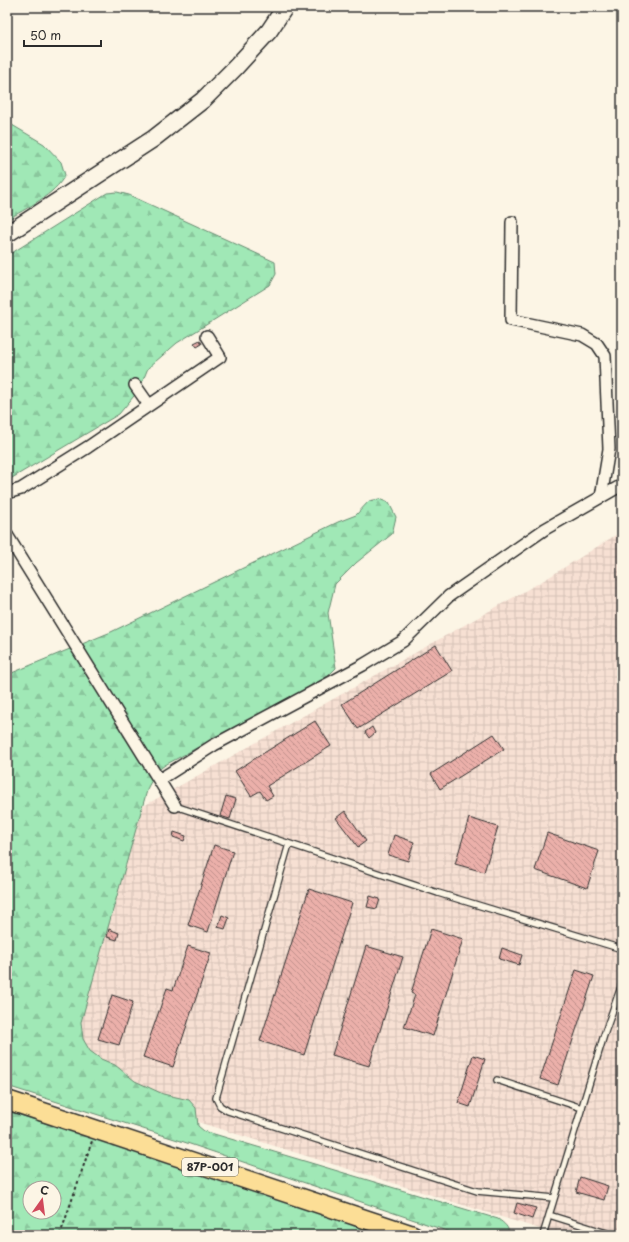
<svg xmlns="http://www.w3.org/2000/svg" width="629" height="1242" font-family="'Playpen Sans',sans-serif">
<defs>
<pattern id="industrial-grid" width="8" height="8" patternUnits="userSpaceOnUse"><rect width="8" height="8" fill="#f7e0d3"/><path d="M0 4h8M4 0v8" fill="none" stroke="#d4c0b5"/></pattern>
<pattern id="forest-firs" width="22" height="20" patternUnits="userSpaceOnUse"><rect width="22" height="20" fill="#a0e8b6"/><path d="M5 1l3.5 6h-7zM16 11l3.5 6h-7z" fill="#8ac79d"/></pattern>
<pattern id="building-back-hatch" width="6" height="6" patternUnits="userSpaceOnUse"><rect width="6" height="6" fill="#ebb0aa"/><path d="M-1 5l2 2M0 0l6 6M5-1l2 2" fill="none" stroke="#bf8f8b"/></pattern>
</defs>
<rect width="100%" height="100%" fill="#fcf5e5"/>
<filter id="ink" filterUnits="userSpaceOnUse"><feTurbulence type="fractalNoise" baseFrequency=".025" numOctaves="2"/><feDisplacementMap in="SourceGraphic" scale="8" xChannelSelector="R" yChannelSelector="G"/><feConvolveMatrix kernelMatrix="1 2 1 2 8 2 1 2 1" color-interpolation-filters="sRGB"/></filter>
<g filter="url(#ink)">
<path fill="url(#industrial-grid)" d="M 622,531 L 622,1235 L 559,1235 L 188,1119 L 44,1071 L 142,807 L 546,579 Z"/>
<path fill="url(#forest-firs)" stroke="#668a70" fill-rule="evenodd" d="M 7,122 L 44,144 L 61,162 L 65,175 C 55,195 26,208 7,220 Z
M 117,192 L 129,195 L 275,262 L 276,274 L 270,285 L 177,343 L 148,368 L 139,390 L 119,414 L 7,481 L 7,256 L 107,193 Z
M 379,499 L 389,503 L 396,517 L 392,534 L 356,563 L 335,584 L 328,613 L 336,668 L 328,676 L 314,685 L 165,765 L 157,771 L 148,787 L 81,1022 L 83,1039 L 90,1051 L 101,1059 L 115,1065 L 135,1081 L 163,1094 L 189,1100 L 196,1108 L 198,1126 L 204,1131 L 498,1219 C 505,1224 509,1227 509,1235 L 459,1235 L 181,1141 L 7,1086 L 7,675 L 111,632 L 338,522 L 356,515 L 369,501 Z
M 7,1111 L 174,1163 L 387,1235 L 7,1235 ZM 30,1188 L 54,1188 L 54,1212 L 30,1212 Z"/>
<path fill="url(#building-back-hatch)" stroke="#2b2b2b" d="M 200,340 L 202,344 L 197,347 L 194,343 Z
M 436,645 L 452,671 L 358,729 L 342,704 Z
M 315,721 L 331,746 L 267,786 L 273,796 L 266,800 L 260,791 L 251,796 L 235,771 Z
M 372,727 L 375,733 L 369,738 L 365,732 Z
M 494,734 L 504,749 L 440,789 L 431,774 Z
M 226,796 L 236,799 L 230,819 L 220,816 Z
M 345,811 L 366,841 L 358,847 L 336,818 Z
M 469,818 L 498,827 L 484,872 L 455,864 Z
M 174,832 L 186,836 L 184,841 L 173,837 Z
M 547,833 L 599,851 L 587,888 L 535,870 Z
M 394,835 L 414,842 L 408,861 L 388,855 Z
M 214,845 L 233,851 L 208,932 L 188,925 Z
M 622,859 L 622,880 L 616,877 Z
M 309,889 L 352,903 L 304,1055 L 260,1041 Z
M 370,896 L 380,899 L 377,909 L 367,907 Z
M 222,915 L 229,918 L 225,929 L 218,927 Z
M 109,929 L 119,933 L 117,940 L 107,937 Z
M 431,929 L 463,939 L 433,1036 L 404,1027 L 415,995 L 411,993 Z
M 188,946 L 211,953 L 173,1067 L 143,1057 L 167,988 L 173,990 Z
M 366,946 L 403,957 L 369,1066 L 332,1055 Z
M 502,948 L 522,955 L 519,965 L 499,959 Z
M 576,970 L 594,976 L 558,1085 L 540,1079 Z
M 112,995 L 133,1002 L 119,1045 L 98,1039 Z
M 473,1055 L 485,1059 L 470,1107 L 458,1103 Z
M 580,1177 L 608,1186 L 604,1200 L 576,1192 Z
M 517,1203 L 536,1208 L 532,1219 L 514,1213 Z"/>
<g fill="none" stroke-linecap="round" stroke-linejoin="round">
<g stroke="#2b2b2b" stroke-width="8">
<path id="lane" d="M 175,806 L 438,893 L 622,949
M 289,844 L 216,1098 L 220,1106 L 228,1111 L 477,1191 L 554,1198
M 497,1080 L 582,1108
M 549,1215 L 613,1235
M 543,1235 L 604,1035 L 622,984"/>
</g>
<g stroke="#2b2b2b" stroke-width="14">
<path id="street" d="M 512,222 L 511,320 L 582,335 L 597,344 L 605,356 L 609,449 L 601,497
M 135,385 L 149,405
M 7,493 L 21,489 L 88,447 L 220,357 L 207,336
M 7,535 L 175,806
M 159,780 L 214,745 L 363,665 L 403,641 L 449,596 L 545,529 L 622,485"/>
</g>
<g stroke="#2b2b2b" stroke-width="19">
<path id="secondary" d="M 7,234 L 153,139 L 203,100 L 235,68 L 269,31 L 285,7"/>
</g>
<g stroke="#2b2b2b" stroke-width="21">
<path id="primary" d="M 7,1100 L 413,1235"/>
</g>
<path stroke="#2b2b2b" stroke-width="2" stroke-dasharray="3 3" stroke-linecap="butt" d="M 60,1235 L 92,1141"/>
<use href="#lane" stroke="#fcf5e5" stroke-width="5.5"/>
<use href="#street" stroke="#fcf5e5" stroke-width="11"/>
<use href="#secondary" stroke="#fcf5e5" stroke-width="16"/>
<use href="#primary" stroke="#fcde96" stroke-width="18"/>
</g>
</g>
<g text-anchor="middle" stroke-width="4" stroke-linejoin="round" paint-order="stroke">
<rect fill="#fcf5e5" stroke="#6a6863" stroke-width="1" x="182" y="1158" width="56" height="18" rx="3"/>
<g font-size="11" font-weight="bold" fill="#2b2b2b">
<text x="210" y="1171">87Р-001</text>
</g>
</g>
<rect width="629" height="1242" fill="none" stroke="#fcf5e5" stroke-width="24"/>
<rect x="12" y="12" width="605" height="1218" fill="none" stroke="#2b2b2b" stroke-width="1.5" filter="url(#ink)"/>
<g transform="translate(42 1200) rotate(14)"><circle r="19" fill="#fcf5e5" stroke="#a8a49b"/>
<path d="M0-3L7 15L0 10L-7 15Z" fill="#d1495b"/>
<text y="-6" font-size="11" font-weight="bold" text-anchor="middle" fill="#2b2b2b">С</text>
</g>
<path d="M24 40v6h77v-6" fill="none" stroke="#2b2b2b" stroke-width="2"/>
<text x="30" y="40" font-size="12" fill="#2b2b2b" stroke="#fcf5e5" stroke-width="3" paint-order="stroke">50 m</text>
</svg>
